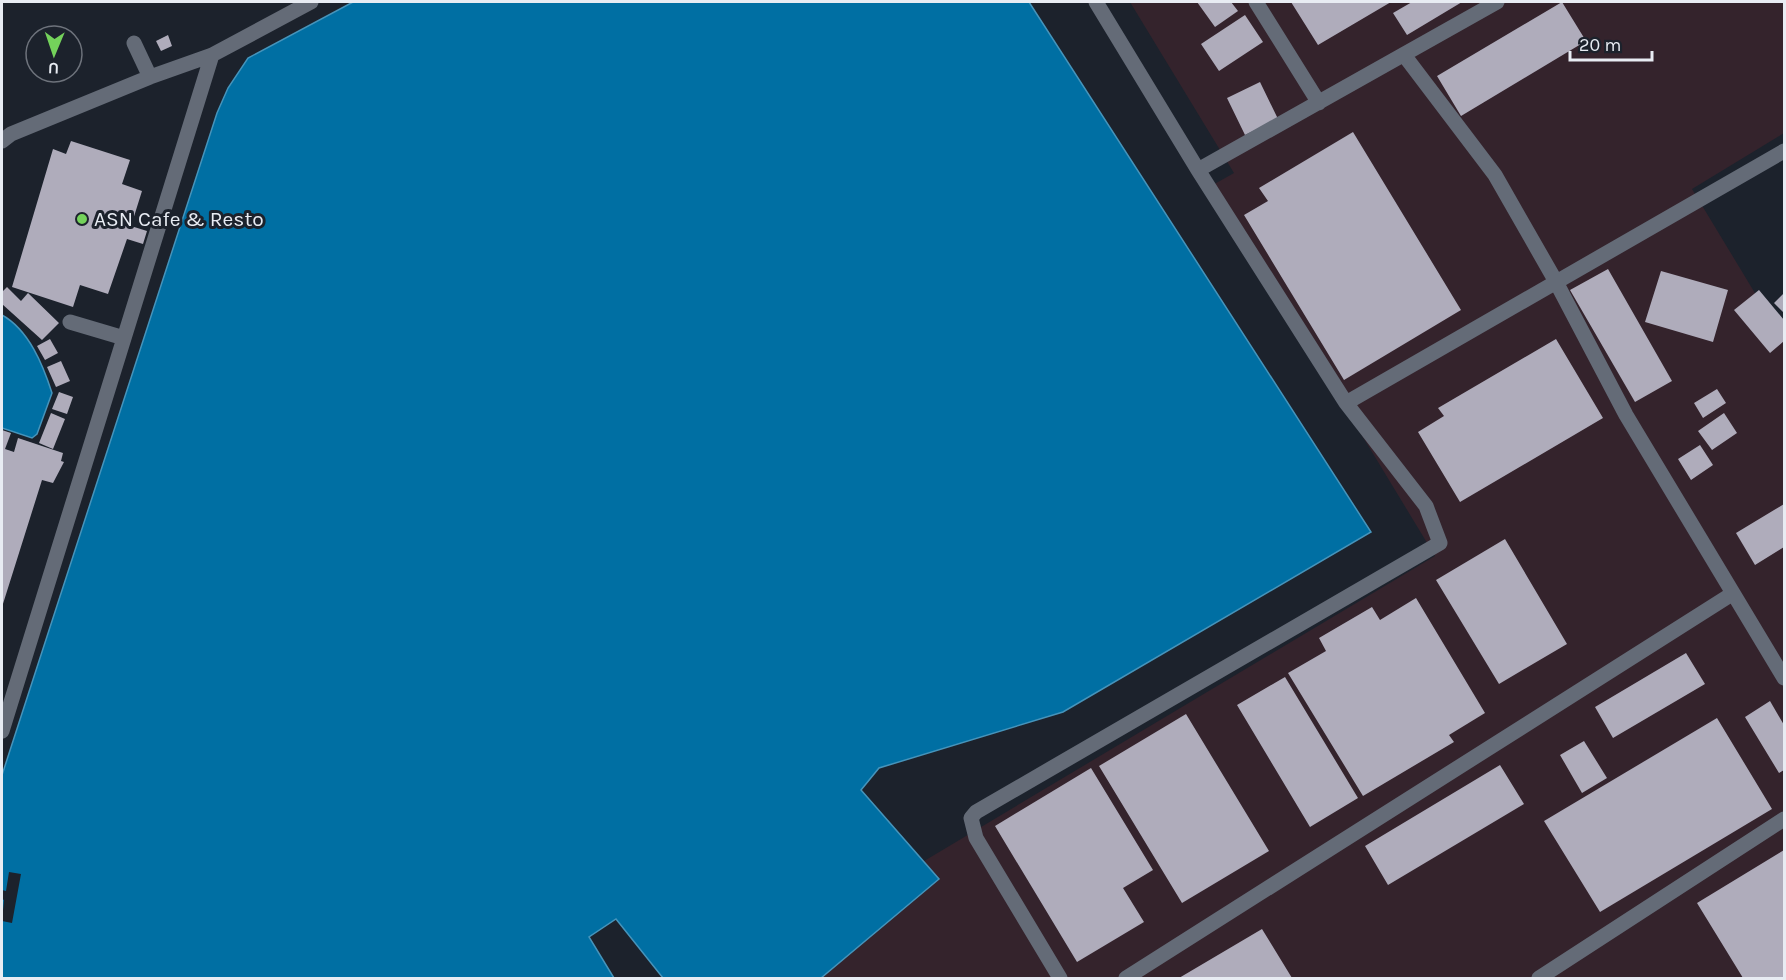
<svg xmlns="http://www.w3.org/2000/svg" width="1786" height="980" font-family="Karla,sans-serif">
<rect width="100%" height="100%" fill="#1c222c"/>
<path fill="#34232c" d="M 1130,2 L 1784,2 L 1784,133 L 1692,189 L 1784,341 L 1784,978 L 728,978 L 1435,556 L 1211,186 L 1234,173 Z"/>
<path fill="#006fa3" stroke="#4694bb" stroke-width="1.5" d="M 353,2 L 1029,2 L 1371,532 L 1063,712 L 879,768 L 861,790 L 939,879 L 821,978 L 663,978 L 616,919 L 589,937 L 614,978 L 2,978 L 2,775 L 217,113 L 228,88 L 248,58 Z
M 2,315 C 29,330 43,365 52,393 L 37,434 L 32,438 L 2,428 Z"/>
<path fill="#1c222c" d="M 9,872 L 21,874 L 12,923 L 2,921 L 4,900 L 2,899 L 2,890 L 6,891 Z"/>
<path fill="#afacbb" d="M 1197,2 L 1231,2 L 1238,11 L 1215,27 Z
M 1291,2 L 1391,2 L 1318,45 Z
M 1412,2 L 1462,2 L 1407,35 L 1393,13 Z
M 1562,2 L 1586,41 L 1461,116 L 1437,76 Z
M 1245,15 L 1263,42 L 1219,71 L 1201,44 Z
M 168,35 L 172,46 L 161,51 L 156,41 Z
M 1260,82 L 1278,119 L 1245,135 L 1227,98 Z
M 1353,132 L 1461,310 L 1344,380 L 1244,215 L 1268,201 L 1259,188 Z
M 71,141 L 130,160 L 122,184 L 142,191 L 131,226 L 147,231 L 143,244 L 127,239 L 108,294 L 80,285 L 73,307 L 12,287 L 53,149 L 66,154 Z
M 1608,269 L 1672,381 L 1635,402 L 1570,290 Z
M 1661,271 L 1728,290 L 1713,342 L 1645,322 Z
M 7,287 L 21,301 L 28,293 L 59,323 L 42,340 L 2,304 L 2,292 Z
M 1759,290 L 1784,320 L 1784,341 L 1770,353 L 1734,310 Z
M 1784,293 L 1784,313 L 1774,303 Z
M 50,339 L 58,353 L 45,360 L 37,346 Z
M 1556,339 L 1603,418 L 1460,502 L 1418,432 L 1444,416 L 1438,408 Z
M 61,361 L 70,381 L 56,387 L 47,367 Z
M 1717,389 L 1726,403 L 1703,418 L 1694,403 Z
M 59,392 L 73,397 L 67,414 L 52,409 Z
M 51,413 L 65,419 L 53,449 L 39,443 Z
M 1724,413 L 1737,433 L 1712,450 L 1698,431 Z
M 2,430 L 11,433 L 5,449 L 14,452 L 18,438 L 63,453 L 61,461 L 64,462 L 53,483 L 42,480 L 2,607 Z
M 1700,445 L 1713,465 L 1691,480 L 1678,459 Z
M 1784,504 L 1784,547 L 1755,565 L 1736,533 Z
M 1505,539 L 1567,644 L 1499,684 L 1436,580 Z
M 1416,598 L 1485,713 L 1449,735 L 1454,742 L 1363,796 L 1288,673 L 1326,651 L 1319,638 L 1372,607 L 1380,620 Z
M 1686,653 L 1705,684 L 1613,738 L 1595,707 Z
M 1285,677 L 1358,798 L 1310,827 L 1237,705 Z
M 1770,701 L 1784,725 L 1784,770 L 1779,773 L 1745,717 Z
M 1186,714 L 1269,851 L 1182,903 L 1099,766 Z
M 1717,718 L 1772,809 L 1600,912 L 1544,821 Z
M 1584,741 L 1607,778 L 1582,793 L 1560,755 Z
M 1500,765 L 1524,804 L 1388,885 L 1365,846 Z
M 1091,768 L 1153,870 L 1123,888 L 1144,922 L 1077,962 L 995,826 Z
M 1784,850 L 1784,978 L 1743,978 L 1697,903 Z
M 1262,929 L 1292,978 L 1179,978 Z"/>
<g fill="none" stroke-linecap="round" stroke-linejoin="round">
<path stroke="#646b77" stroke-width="15" d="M 1256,2 L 1319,103
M 134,43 L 150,77
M 1404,55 L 1495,175 L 1555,280 L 1626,415 L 1784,678
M 2,141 L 11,134 L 150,77 L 212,55 L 311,2
M 1198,170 L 1497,2
M 70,322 L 124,338
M 1346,403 L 1784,151
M 2,731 L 212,55
M 1060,978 L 976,838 L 971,818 L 976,812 L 1440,543 L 1426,506 L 1346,403 L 1198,170 L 1096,2
M 1126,978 L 1732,594
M 1539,978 L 1784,819"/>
</g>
<circle fill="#74d25b" stroke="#1c222c" stroke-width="2" cx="82" cy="219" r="6"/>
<g text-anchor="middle" stroke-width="6" stroke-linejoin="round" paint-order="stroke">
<g font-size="21" fill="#e8ecf3" stroke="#1c222c" text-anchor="start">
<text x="94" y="226">ASN Cafe &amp; Resto</text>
</g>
</g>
<rect width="1786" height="980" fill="none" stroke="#e8ecf3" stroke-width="6"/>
<g transform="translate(54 54) rotate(182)"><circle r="28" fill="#1c222c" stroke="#6e737c" stroke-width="1.5"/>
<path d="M0-4.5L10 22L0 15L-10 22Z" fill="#74d25b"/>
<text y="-9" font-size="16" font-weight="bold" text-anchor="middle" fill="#e8ecf3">U</text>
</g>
<path d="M1570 51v9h82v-9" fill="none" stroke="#e8ecf3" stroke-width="3"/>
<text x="1579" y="51" font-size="18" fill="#e8ecf3" stroke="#1c222c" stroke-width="4.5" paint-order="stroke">20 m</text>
</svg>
